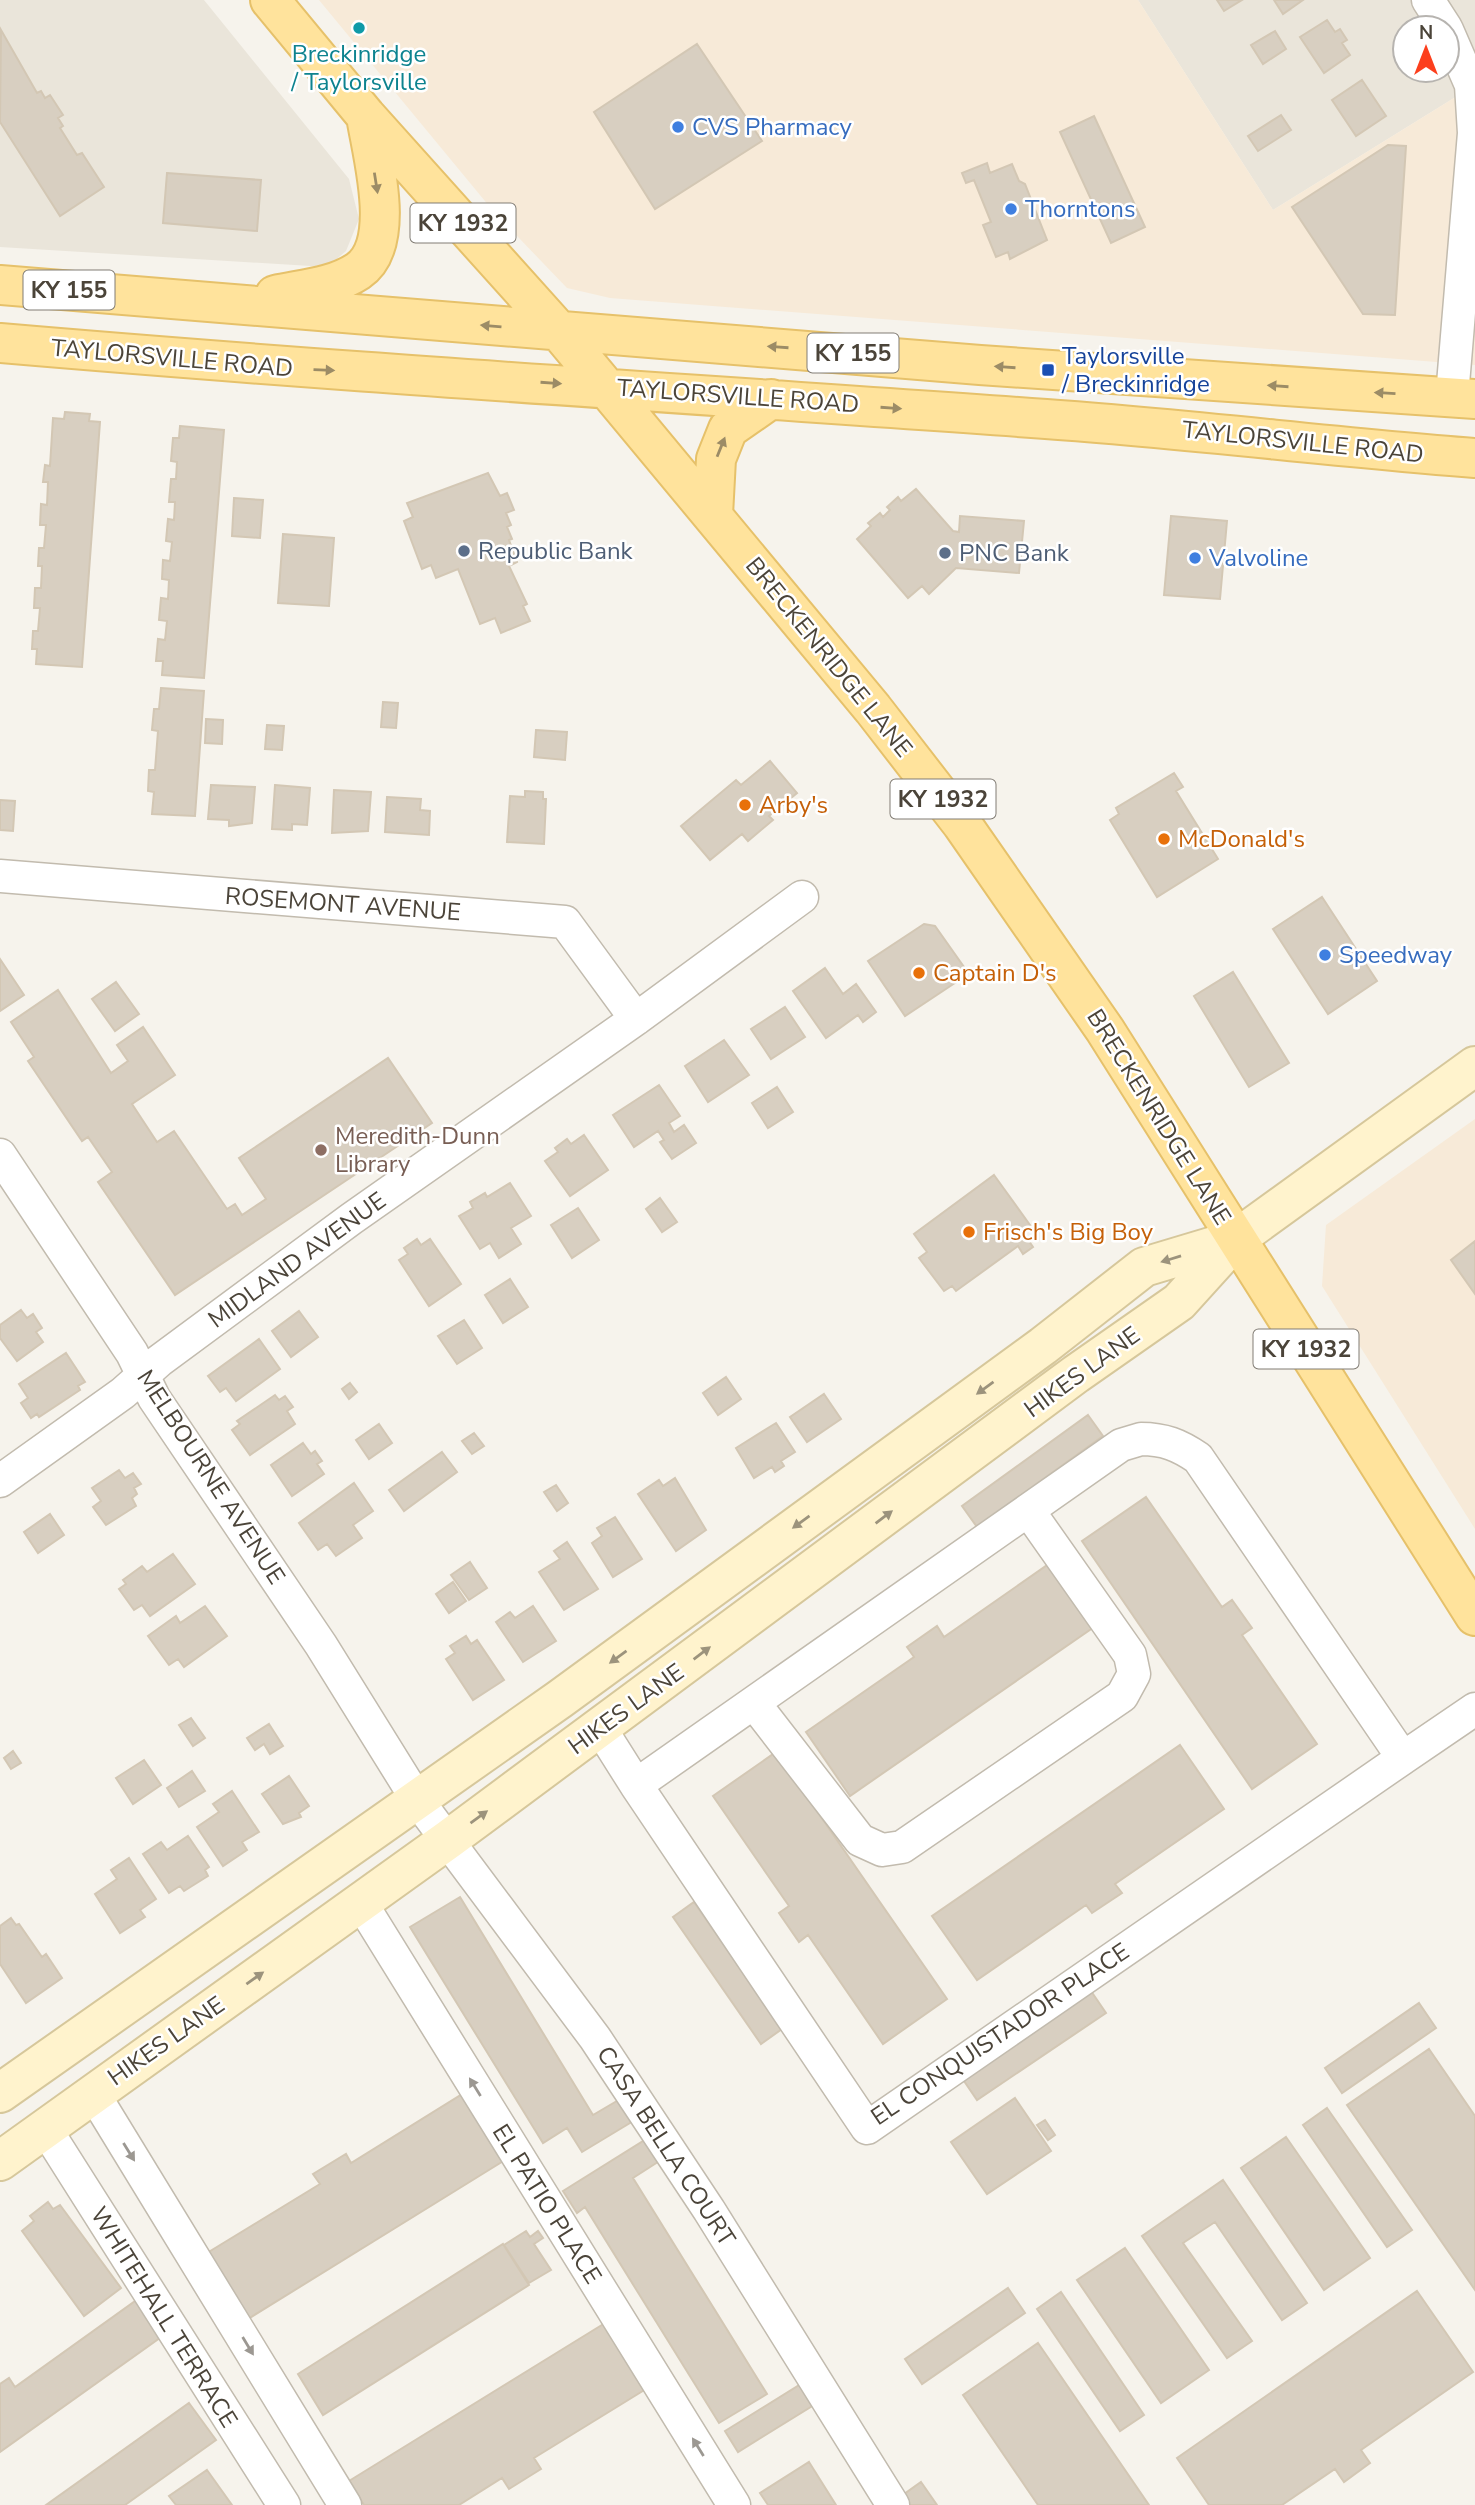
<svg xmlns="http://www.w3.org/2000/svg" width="1475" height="2505" font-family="'Nunito Sans',sans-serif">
<rect width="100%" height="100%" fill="#f6f3ec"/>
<path fill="#eae5da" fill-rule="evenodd" d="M 0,0 L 204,0 L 349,179 L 359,219 L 346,251 L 327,267 L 0,247 Z
M 1138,0 L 1475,0 L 1475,85 L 1273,210 ZM 1405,28 L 1447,28 L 1447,70 L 1405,70 Z"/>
<path fill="#f7ead8" d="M 319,0 L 1138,0 L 1273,210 L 1475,85 L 1475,365 L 610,298 L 567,288 L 494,212 Z
M 1475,1119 L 1475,1529 L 1322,1286 L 1326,1225 Z"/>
<path fill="#d8cfc1" stroke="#d3c7b4" stroke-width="2" d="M 1217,0 L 1242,0 L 1224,11 Z
M 1274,0 L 1303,0 L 1283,14 Z
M 1327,20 L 1335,32 L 1340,29 L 1347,40 L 1342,43 L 1350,55 L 1324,73 L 1300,37 Z
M 1,30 L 37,93 L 41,91 L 45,98 L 50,95 L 63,115 L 58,118 L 63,126 L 60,128 L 77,155 L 82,153 L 104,187 L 60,216 L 0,122 Z
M 1275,31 L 1286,49 L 1263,64 L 1251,45 Z
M 697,44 L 762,141 L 655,209 L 594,112 Z
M 1362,80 L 1386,116 L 1356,136 L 1332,100 Z
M 1281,115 L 1291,130 L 1258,151 L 1248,136 Z
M 1094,116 L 1145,227 L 1111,243 L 1060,132 Z
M 1388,145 L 1406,146 L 1395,315 L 1363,314 L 1292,207 Z
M 987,163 L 990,173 L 1012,164 L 1019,181 L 1025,184 L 1047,240 L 1010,259 L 1008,252 L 996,257 L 983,225 L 991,222 L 974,180 L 966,183 L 962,173 Z
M 167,173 L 261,180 L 257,231 L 163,223 Z
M 65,412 L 90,414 L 89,421 L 100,422 L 82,667 L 36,664 L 37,649 L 32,649 L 33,631 L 38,631 L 40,608 L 34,608 L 35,588 L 41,588 L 42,566 L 38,566 L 39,548 L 44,548 L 46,525 L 40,525 L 41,504 L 47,505 L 48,482 L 43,482 L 45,465 L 50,466 L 53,418 L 64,419 Z
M 180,426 L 224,430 L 204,678 L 162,675 L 163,661 L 156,661 L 158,639 L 165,640 L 167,621 L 159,620 L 161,598 L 168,599 L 169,580 L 162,579 L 163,560 L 170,561 L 172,542 L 166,541 L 168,519 L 174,520 L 175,502 L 169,502 L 171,479 L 176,479 L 177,462 L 171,461 L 173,438 L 179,438 Z
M 488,473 L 500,496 L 507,493 L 514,510 L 506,513 L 511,525 L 507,527 L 512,539 L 509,540 L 517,562 L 509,566 L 527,604 L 523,606 L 530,621 L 501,633 L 495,618 L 480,624 L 458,569 L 436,578 L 431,565 L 422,569 L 404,521 L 413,517 L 407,503 Z
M 916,489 L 953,531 L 959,532 L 960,516 L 1024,521 L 1019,573 L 956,568 L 929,594 L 922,586 L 908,598 L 857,539 L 871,526 L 868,523 L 880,513 L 883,517 L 890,510 L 887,507 L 898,497 L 901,501 Z
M 234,498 L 263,500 L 260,538 L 232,536 Z
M 1171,516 L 1227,521 L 1220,599 L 1164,595 Z
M 283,534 L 334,538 L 329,606 L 278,603 Z
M 161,688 L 204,691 L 195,816 L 152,814 L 154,792 L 148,791 L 149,770 L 155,770 L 158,731 L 152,730 L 154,709 L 159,709 Z
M 383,702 L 398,703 L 396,728 L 381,727 Z
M 206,719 L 223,720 L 222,744 L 205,743 Z
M 267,725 L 284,726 L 282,750 L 265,749 Z
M 536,730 L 567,732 L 565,760 L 534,757 Z
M 770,761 L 797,793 L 769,816 L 773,820 L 748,841 L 742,834 L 710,860 L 681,826 L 736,780 L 741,785 Z
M 1174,773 L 1183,787 L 1176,791 L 1218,859 L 1157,897 L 1110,820 L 1119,814 L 1116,808 Z
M 211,785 L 255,787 L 252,823 L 229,826 L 229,820 L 208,819 Z
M 275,785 L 310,788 L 307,825 L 292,824 L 292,830 L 272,829 Z
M 334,790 L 371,792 L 368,831 L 332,833 Z
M 525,791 L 543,792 L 543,799 L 546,799 L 544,844 L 507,842 L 510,796 L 525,797 Z
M 387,797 L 421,799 L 420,810 L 430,811 L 429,835 L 385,832 Z
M 0,800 L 15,801 L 13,831 L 0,830 Z
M 1322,897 L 1377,981 L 1328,1014 L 1273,929 Z
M 924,924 L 935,926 L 964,967 L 961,979 L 905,1016 L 868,961 Z
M 0,959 L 24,995 L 0,1011 Z
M 825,968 L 843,994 L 856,984 L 876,1012 L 863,1022 L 858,1015 L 826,1038 L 793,991 Z
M 1233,972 L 1289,1063 L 1249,1087 L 1194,996 Z
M 116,982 L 139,1014 L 115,1031 L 92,999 Z
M 58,990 L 111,1073 L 128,1061 L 117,1045 L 143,1027 L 175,1075 L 132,1104 L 157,1142 L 174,1131 L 227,1209 L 235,1204 L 242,1215 L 266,1199 L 239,1158 L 388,1058 L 432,1123 L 175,1295 L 98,1182 L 112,1172 L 88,1137 L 82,1141 L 28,1061 L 34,1057 L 11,1022 Z
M 785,1007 L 805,1037 L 771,1059 L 751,1029 Z
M 724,1040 L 749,1075 L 708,1102 L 685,1066 Z
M 659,1085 L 680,1116 L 669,1123 L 674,1132 L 684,1125 L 696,1143 L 672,1159 L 660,1142 L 664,1140 L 658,1131 L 634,1147 L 613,1115 Z
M 777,1087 L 793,1112 L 768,1128 L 752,1103 Z
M 584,1135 L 608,1170 L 570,1196 L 545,1161 L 558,1152 L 555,1148 L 567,1139 L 571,1144 Z
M 994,1175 L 1030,1225 L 1022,1231 L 1033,1247 L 1023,1254 L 1018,1246 L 956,1291 L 952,1286 L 944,1291 L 919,1258 L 927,1252 L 914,1234 Z
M 510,1183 L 531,1216 L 511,1228 L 521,1244 L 499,1258 L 490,1243 L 480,1249 L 459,1216 L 473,1208 L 470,1202 L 485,1193 L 487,1197 Z
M 660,1198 L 677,1222 L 662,1232 L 646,1209 Z
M 578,1208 L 599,1240 L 572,1258 L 551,1225 Z
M 417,1239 L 421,1245 L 430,1239 L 461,1284 L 429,1306 L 399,1260 L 408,1254 L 404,1248 Z
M 1475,1241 L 1475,1294 L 1451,1260 Z
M 510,1279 L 528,1307 L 503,1323 L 485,1295 Z
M 21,1310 L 27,1318 L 33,1314 L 42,1328 L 36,1332 L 43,1342 L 17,1361 L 0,1338 L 0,1325 Z
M 299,1311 L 318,1337 L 291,1357 L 272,1331 Z
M 464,1320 L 482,1348 L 457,1364 L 438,1336 Z
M 259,1339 L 280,1369 L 236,1401 L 226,1388 L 220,1392 L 208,1376 Z
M 66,1353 L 85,1382 L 78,1386 L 80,1390 L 39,1417 L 37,1414 L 31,1418 L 21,1403 L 28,1398 L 19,1384 Z
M 726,1377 L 741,1399 L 718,1415 L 703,1393 Z
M 350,1383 L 357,1392 L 349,1399 L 342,1389 Z
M 824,1394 L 841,1419 L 807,1442 L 790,1417 Z
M 275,1395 L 279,1400 L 285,1396 L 293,1407 L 287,1411 L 295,1424 L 250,1455 L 232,1430 L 240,1424 L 237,1421 Z
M 1088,1415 L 1103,1436 L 977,1527 L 962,1506 Z
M 776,1423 L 795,1452 L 781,1461 L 784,1466 L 775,1472 L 772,1467 L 754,1478 L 736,1448 Z
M 379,1424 L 392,1443 L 369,1459 L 356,1440 Z
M 474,1433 L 484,1446 L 472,1454 L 462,1441 Z
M 303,1443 L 311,1454 L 315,1451 L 322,1461 L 317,1464 L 324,1474 L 292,1496 L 271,1465 Z
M 442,1452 L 457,1472 L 404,1511 L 389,1490 Z
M 119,1470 L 125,1478 L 133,1473 L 141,1484 L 134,1488 L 137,1494 L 132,1498 L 136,1506 L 106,1525 L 93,1507 L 101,1501 L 92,1488 Z
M 675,1478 L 706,1530 L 676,1551 L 638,1494 L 659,1480 L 663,1486 Z
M 354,1483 L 373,1511 L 353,1525 L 362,1538 L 336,1556 L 327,1544 L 318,1550 L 299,1523 Z
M 556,1485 L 568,1503 L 557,1511 L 544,1492 Z
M 1146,1497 L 1222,1607 L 1232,1600 L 1252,1628 L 1242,1635 L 1317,1744 L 1252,1789 L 1082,1541 Z
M 50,1514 L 64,1535 L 38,1553 L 24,1532 Z
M 615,1517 L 642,1559 L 613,1577 L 592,1543 L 602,1536 L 597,1528 Z
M 567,1542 L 598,1589 L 564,1610 L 539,1572 L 560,1559 L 554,1551 Z
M 173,1554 L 195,1584 L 150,1616 L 142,1605 L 134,1610 L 119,1589 L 126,1584 L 123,1580 L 142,1566 L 147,1572 Z
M 1053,1561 L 1097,1625 L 850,1796 L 806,1732 L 914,1657 L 907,1647 L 937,1626 L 944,1637 Z
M 470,1562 L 487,1588 L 469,1600 L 451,1575 Z
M 453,1582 L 466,1601 L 449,1613 L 436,1594 Z
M 205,1606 L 227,1636 L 184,1667 L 178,1659 L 169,1665 L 148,1636 L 176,1616 L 180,1623 Z
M 533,1606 L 556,1641 L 523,1662 L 496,1622 L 510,1612 L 515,1618 Z
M 466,1636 L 471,1644 L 477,1640 L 504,1680 L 473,1700 L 446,1659 L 455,1653 L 450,1646 Z
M 191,1718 L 205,1738 L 193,1746 L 179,1725 Z
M 269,1724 L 283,1746 L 270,1754 L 264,1744 L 255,1750 L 247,1738 Z
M 1180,1745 L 1224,1809 L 1115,1884 L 1122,1893 L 1092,1913 L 1086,1905 L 977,1980 L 932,1916 Z
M 13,1751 L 21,1763 L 11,1769 L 4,1758 Z
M 776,1752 L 947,1999 L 883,2044 L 808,1935 L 799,1942 L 779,1913 L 789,1906 L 713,1796 Z
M 144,1760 L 161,1785 L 133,1804 L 116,1778 Z
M 192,1771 L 205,1791 L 179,1807 L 167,1788 Z
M 289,1776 L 309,1806 L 299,1813 L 301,1817 L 283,1824 L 262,1794 Z
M 232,1791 L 259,1832 L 242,1842 L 247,1850 L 223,1866 L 197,1827 L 219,1812 L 213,1804 Z
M 188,1836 L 209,1867 L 205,1870 L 208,1876 L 184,1891 L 180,1886 L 169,1893 L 143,1854 L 161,1842 L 167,1850 Z
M 129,1858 L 156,1899 L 140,1910 L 145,1917 L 120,1933 L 95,1894 L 117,1879 L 111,1870 Z
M 460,1897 L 593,2115 L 627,2095 L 640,2117 L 582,2152 L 567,2128 L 543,2143 L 410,1927 Z
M 694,1902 L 782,2029 L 761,2044 L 673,1917 Z
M 11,1918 L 16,1925 L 19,1924 L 42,1957 L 46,1954 L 62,1978 L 26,2003 L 0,1964 L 0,1926 Z
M 1091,1991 L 1106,2013 L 977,2100 L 962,2078 Z
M 1419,2003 L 1436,2028 L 1342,2093 L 1325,2068 Z
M 1429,2049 L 1475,2116 L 1475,2290 L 1347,2105 Z
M 464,2093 L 505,2160 L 248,2319 L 207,2253 L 320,2184 L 313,2174 L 346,2154 L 351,2163 Z
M 1015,2098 L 1051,2151 L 987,2194 L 951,2142 Z
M 1327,2108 L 1412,2230 L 1387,2247 L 1303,2125 Z
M 1045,2120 L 1055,2135 L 1048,2140 L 1037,2125 Z
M 1286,2137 L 1370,2258 L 1324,2290 L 1241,2168 Z
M 648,2138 L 661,2160 L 633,2178 L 767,2394 L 719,2423 L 585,2207 L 577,2213 L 563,2191 Z
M 1223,2180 L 1307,2303 L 1282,2320 L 1215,2222 L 1183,2243 L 1252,2341 L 1227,2358 L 1142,2236 Z
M 48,2202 L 53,2209 L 60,2205 L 121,2288 L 84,2316 L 22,2231 L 34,2221 L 30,2216 Z
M 526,2231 L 530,2237 L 538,2231 L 543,2238 L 534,2244 L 551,2270 L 529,2283 L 504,2245 Z
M 503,2244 L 529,2285 L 323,2415 L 298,2374 Z
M 1125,2248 L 1209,2370 L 1161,2403 L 1077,2280 Z
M 1008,2288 L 1025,2313 L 922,2384 L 905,2359 Z
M 1417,2291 L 1473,2372 L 1361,2450 L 1370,2463 L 1344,2482 L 1335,2469 L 1282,2505 L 1209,2505 L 1177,2458 Z
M 1061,2292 L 1144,2415 L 1120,2431 L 1037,2309 Z
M 145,2294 L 171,2330 L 0,2452 L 0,2384 L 9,2378 L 15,2387 Z
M 605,2323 L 646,2389 L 534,2458 L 541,2469 L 509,2489 L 502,2478 L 459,2505 L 364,2505 L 349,2481 Z
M 1038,2343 L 1149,2505 L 1038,2505 L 963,2395 Z
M 801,2384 L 814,2405 L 738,2452 L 725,2431 Z
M 189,2403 L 216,2440 L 125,2505 L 46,2505 Z
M 809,2462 L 836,2505 L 768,2505 L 760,2493 Z
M 207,2470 L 232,2505 L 176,2505 L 169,2496 Z
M 921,2482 L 937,2505 L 906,2505 L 900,2497 Z"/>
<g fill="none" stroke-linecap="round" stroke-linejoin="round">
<g stroke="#c2bbae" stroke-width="35">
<path id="minor" d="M 1428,0 L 1446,28
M 1447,30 L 1471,85 L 1474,133 L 1452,396
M 0,876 L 565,922 L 636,1019
M 0,1155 L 132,1353 L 154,1398 L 321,1645 L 418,1801 L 595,2038 L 709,2210 L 893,2505
M 1141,1439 C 1164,1439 1179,1445 1198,1458 L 1403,1758 L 867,2128 L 636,1785 L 1121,1445 Z
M 0,1481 L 123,1393 L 159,1361 L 351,1219 L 636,1019 L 802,897
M 754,1703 L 860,1840 L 882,1850 L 902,1847 L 1122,1696 L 1134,1674 L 1130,1655 L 1028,1510
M 600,1728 L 636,1785
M 1403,1758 L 1475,1709
M 361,1903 L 734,2505
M 93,2093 L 345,2505
M 45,2128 L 284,2505"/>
</g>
<g stroke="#d6c79b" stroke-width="42">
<path id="secondary" d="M 0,2093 L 560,1699 L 1043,1346 L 1144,1267 L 1234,1240
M 0,2161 L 449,1839 L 1076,1374 L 1179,1302 L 1236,1239 L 1475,1066"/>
</g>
<g stroke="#e6c16a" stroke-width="42">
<path id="primary" d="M 270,0 L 366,116 L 559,331 L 873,709 L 962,824 L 1105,1030 L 1475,1616
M 0,285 L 980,365 L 1475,399
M 275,295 C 303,289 334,287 358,271 C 398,244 372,155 366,116
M 0,343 C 348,373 697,394 1046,419 C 1189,429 1332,447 1475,458
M 713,515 L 716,459 L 728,429 L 771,399"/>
</g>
<use href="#minor" stroke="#fff" stroke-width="32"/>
<use href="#secondary" stroke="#fff3cd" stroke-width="38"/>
<use href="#primary" stroke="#ffe39c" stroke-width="38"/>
</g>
<defs><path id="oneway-solid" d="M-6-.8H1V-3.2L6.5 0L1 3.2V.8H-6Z" transform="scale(1.75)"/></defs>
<g fill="#9c8c66">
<use href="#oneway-solid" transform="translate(376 183) rotate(81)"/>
<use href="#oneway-solid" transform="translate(491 326) rotate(-175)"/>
<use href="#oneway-solid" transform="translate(778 347) rotate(-176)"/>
<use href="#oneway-solid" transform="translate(1005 367) rotate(-176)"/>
<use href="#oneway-solid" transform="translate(324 370) rotate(2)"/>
<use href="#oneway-solid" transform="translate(551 383) rotate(4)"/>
<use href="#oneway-solid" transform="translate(1278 386) rotate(-176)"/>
<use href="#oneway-solid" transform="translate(1385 393) rotate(-177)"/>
<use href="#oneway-solid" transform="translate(891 408) rotate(4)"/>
<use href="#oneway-solid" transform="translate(721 447) rotate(-68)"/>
</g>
<g fill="#9c937c">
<use href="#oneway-solid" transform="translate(1171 1259) rotate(163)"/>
<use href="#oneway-solid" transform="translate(985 1388) rotate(144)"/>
<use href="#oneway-solid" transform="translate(884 1517) rotate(-37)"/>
<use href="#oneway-solid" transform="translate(801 1522) rotate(144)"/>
<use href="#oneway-solid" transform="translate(702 1653) rotate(-37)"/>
<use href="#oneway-solid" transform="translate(618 1657) rotate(144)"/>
<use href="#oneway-solid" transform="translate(479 1817) rotate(-36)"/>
<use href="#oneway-solid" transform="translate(255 1978) rotate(-35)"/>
</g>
<g fill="#9c9892">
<use href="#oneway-solid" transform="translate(475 2087) rotate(-122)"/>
<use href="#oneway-solid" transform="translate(129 2152) rotate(58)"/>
<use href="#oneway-solid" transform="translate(248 2346) rotate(59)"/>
<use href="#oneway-solid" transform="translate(698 2447) rotate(-122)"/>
</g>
<circle fill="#0f9aa8" stroke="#fff" stroke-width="2.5" cx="359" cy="28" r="7"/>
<g fill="#3f7fe0" stroke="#fff" stroke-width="2.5">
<circle cx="678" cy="127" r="7"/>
<circle cx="1011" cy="209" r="7"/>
<circle cx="1195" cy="558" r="7"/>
<circle cx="1325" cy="955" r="7"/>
</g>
<rect fill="#1a4fb4" stroke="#fff" stroke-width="2.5" x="1041" y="363" width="14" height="14" rx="3.5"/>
<g fill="#5c6f8a" stroke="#fff" stroke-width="2.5">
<circle cx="464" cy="551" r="7"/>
<circle cx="945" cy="553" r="7"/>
</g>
<g fill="#e8710a" stroke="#fff" stroke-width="2.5">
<circle cx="745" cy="805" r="7"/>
<circle cx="1164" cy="839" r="7"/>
<circle cx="919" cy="973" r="7"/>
<circle cx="969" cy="1232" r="7"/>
</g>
<circle fill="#8d6e63" stroke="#fff" stroke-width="2.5" cx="321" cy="1150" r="7"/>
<g text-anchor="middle" stroke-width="5" stroke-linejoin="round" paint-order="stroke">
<g fill="#fff" stroke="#817c74" stroke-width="2">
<rect x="410.5" y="203.5" width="105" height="39" rx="5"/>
<rect x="23.5" y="270.5" width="91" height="39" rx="5"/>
<rect x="807.5" y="333.5" width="91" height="39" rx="5"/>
<rect x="890.5" y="779.5" width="105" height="39" rx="5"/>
<rect x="1253.5" y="1329.5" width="105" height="39" rx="5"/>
</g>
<g font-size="23" font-weight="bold" fill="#4b4439">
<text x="463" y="231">KY 1932</text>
<text x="69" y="298">KY 155</text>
<text x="853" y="361">KY 155</text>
<text x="943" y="807">KY 1932</text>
<text x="1306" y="1357">KY 1932</text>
</g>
<g font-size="24" fill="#0d838f" stroke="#fff">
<text x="359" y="62">Breckinridge<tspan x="359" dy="28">/ Taylorsville</tspan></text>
</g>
<g font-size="24" fill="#366cbe" stroke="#fff" text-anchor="start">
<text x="692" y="135">CVS Pharmacy</text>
<text x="1025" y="217">Thorntons</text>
<text x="1209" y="566">Valvoline</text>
<text x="1339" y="963">Speedway</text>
</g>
<g font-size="24" fill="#164399" stroke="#fff" text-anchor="start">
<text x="1062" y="364">Taylorsville<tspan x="1062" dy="28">/ Breckinridge</tspan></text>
</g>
<g font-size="24" fill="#4b4439" stroke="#fff">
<text transform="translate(172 358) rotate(5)" y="8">TAYLORSVILLE ROAD</text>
<text transform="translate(738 396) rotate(4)" y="8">TAYLORSVILLE ROAD</text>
<text transform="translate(1303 442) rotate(6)" y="8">TAYLORSVILLE ROAD</text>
<text transform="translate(829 657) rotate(51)" y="8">BRECKENRIDGE LANE</text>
<text transform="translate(343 904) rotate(4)" y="8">ROSEMONT AVENUE</text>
<text transform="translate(1159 1117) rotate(58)" y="8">BRECKENRIDGE LANE</text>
<text transform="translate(297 1260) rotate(-36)" y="8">MIDLAND AVENUE</text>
<text transform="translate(1082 1372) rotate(-36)" y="8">HIKES LANE</text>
<text transform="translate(211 1477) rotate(57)" y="8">MELBOURNE AVENUE</text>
<text transform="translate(626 1709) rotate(-36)" y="8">HIKES LANE</text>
<text transform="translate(1000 2034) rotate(-34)" y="8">EL CONQUISTADOR PLACE</text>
<text transform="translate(166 2041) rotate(-35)" y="8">HIKES LANE</text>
<text transform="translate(666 2146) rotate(57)" y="8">CASA BELLA COURT</text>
<text transform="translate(547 2204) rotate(58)" y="8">EL PATIO PLACE</text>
<text transform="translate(164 2317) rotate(58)" y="8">WHITEHALL TERRACE</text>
</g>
<g font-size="24" fill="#4e5e75" stroke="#fff" text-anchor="start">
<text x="478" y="559">Republic Bank</text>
<text x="959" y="561">PNC Bank</text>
</g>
<g font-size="24" fill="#c56008" stroke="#fff" text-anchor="start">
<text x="759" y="813">Arby's</text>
<text x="1178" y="847">McDonald's</text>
<text x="933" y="981">Captain D's</text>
<text x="983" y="1240">Frisch's Big Boy</text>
</g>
<g font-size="24" fill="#785e54" stroke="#fff" text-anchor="start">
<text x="335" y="1144">Meredith-Dunn<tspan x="335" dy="28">Library</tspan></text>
</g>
</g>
<g transform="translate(1426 49)"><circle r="33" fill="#ffffff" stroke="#b7b4b0" stroke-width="2"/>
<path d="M0-5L12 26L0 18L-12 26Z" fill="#fc3f1d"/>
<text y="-10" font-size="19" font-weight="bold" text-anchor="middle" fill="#4b4439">N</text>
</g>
</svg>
